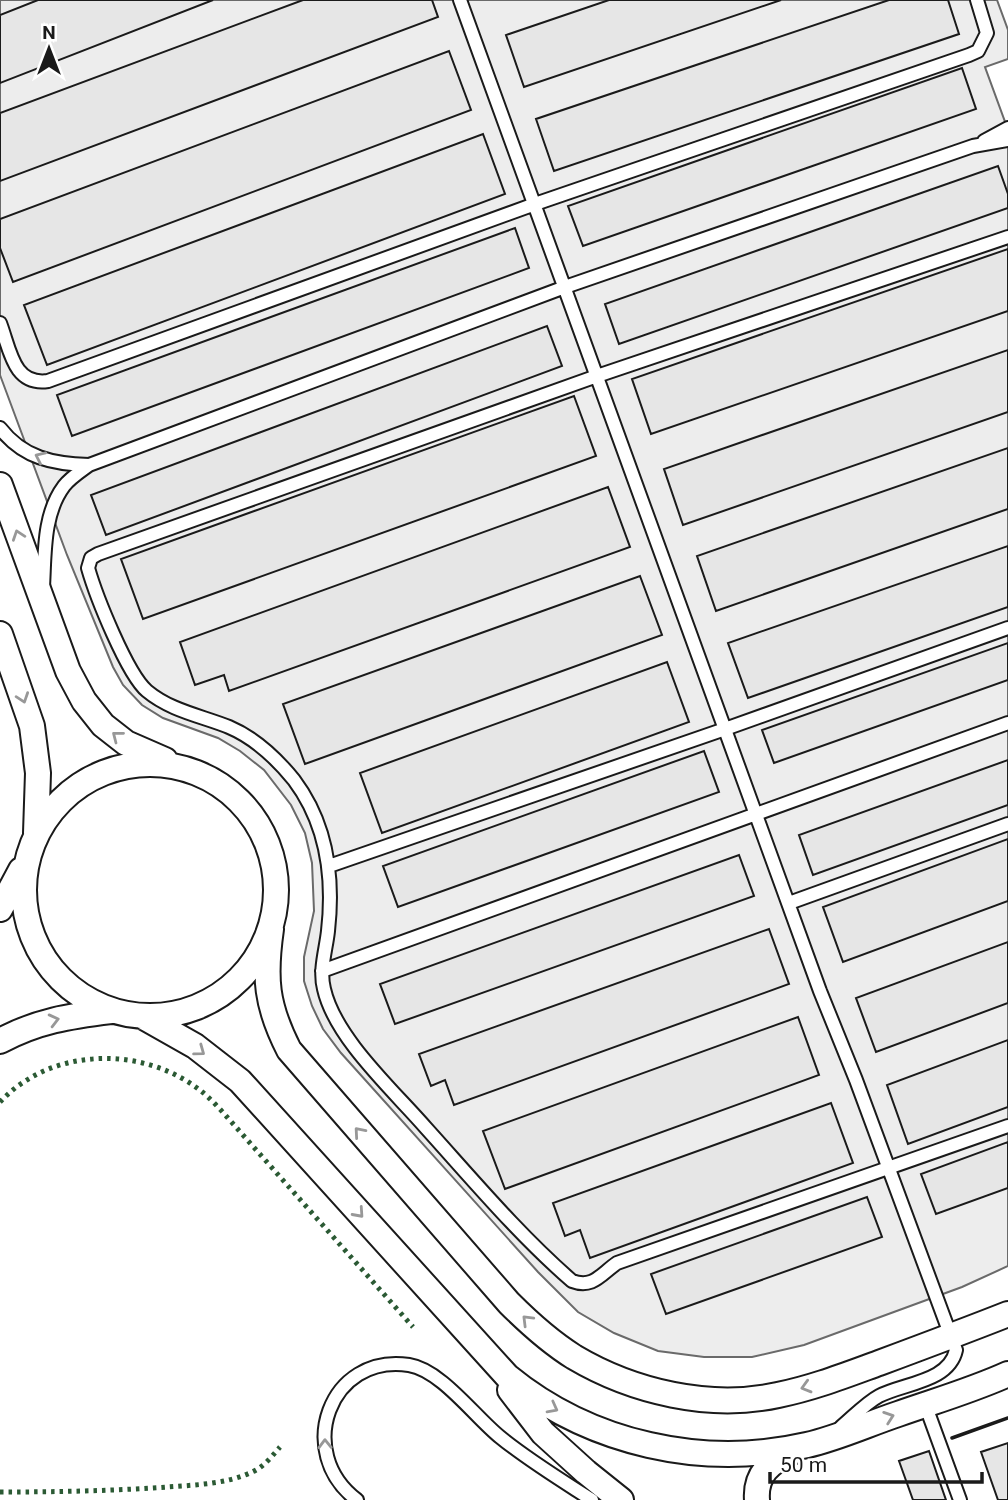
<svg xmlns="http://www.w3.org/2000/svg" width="1008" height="1500" font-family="Roboto,sans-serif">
<rect width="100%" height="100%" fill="#fff"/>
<path fill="#ededed" stroke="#6a6a6a" stroke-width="2" d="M 0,0 L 997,0 L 1008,30 L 1008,59 L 985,67 L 1008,130 L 1008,1266 L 962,1287 L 804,1345 L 752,1357 L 704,1357 L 658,1351 L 614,1333 L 578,1312 L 538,1272 L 341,1053 L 323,1029 L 312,1006 L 304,981 L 304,957 L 314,911 L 312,863 L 305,833 L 291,805 L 264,770 L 240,751 L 218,738 L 163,718 L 142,705 L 123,685 L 113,667 L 67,555 L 0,375 Z"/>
<path fill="#e6e6e6" stroke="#1a1a1a" stroke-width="2" d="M 38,0 L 213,0 L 0,83 L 0,15 Z
M 303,0 L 432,0 L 438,17 L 0,181 L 0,113 Z
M 609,0 L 781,0 L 524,87 L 506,35 Z
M 889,0 L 948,0 L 959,34 L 554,171 L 536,119 Z
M 449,51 L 471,110 L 13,282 L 0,248 L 0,219 Z
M 962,68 L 976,109 L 583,246 L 568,206 Z
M 483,134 L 505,194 L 47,365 L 24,305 Z
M 998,166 L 1008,194 L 1008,208 L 619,344 L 605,304 Z
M 515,228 L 529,268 L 72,436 L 57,395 Z
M 1008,249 L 1008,311 L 651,434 L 632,379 Z
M 547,326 L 562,366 L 106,535 L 91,495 Z
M 1008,350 L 1008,412 L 683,525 L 664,469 Z
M 574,396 L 596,456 L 143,619 L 121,559 Z
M 1008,448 L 1008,509 L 716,611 L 697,556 Z
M 608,487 L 630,547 L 229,691 L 224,675 L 195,685 L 180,642 Z
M 1008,546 L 1008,607 L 748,698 L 728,643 Z
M 640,576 L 662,635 L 305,764 L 283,704 Z
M 1008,643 L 1008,680 L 774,763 L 762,730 Z
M 667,662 L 689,722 L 382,833 L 360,773 Z
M 704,751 L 719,792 L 398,907 L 383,866 Z
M 1008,760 L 1008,805 L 813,875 L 799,835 Z
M 1008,839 L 1008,901 L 843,962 L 823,907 Z
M 739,855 L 754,896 L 395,1024 L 380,984 Z
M 769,929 L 789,984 L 454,1105 L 445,1080 L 431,1086 L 419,1054 Z
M 1008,942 L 1008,1003 L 876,1052 L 856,998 Z
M 798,1017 L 819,1075 L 505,1189 L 483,1131 Z
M 1008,1040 L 1008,1107 L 908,1144 L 887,1085 Z
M 831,1103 L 853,1163 L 590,1258 L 580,1230 L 565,1236 L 553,1203 Z
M 1008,1142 L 1008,1188 L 936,1214 L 921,1174 Z
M 867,1197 L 882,1237 L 666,1314 L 651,1274 Z
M 1008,1443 L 1008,1500 L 998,1500 L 981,1452 Z
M 929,1451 L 946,1500 L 913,1500 L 899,1461 Z"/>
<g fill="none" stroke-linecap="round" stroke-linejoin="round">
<g stroke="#1a1a1a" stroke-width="16">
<path id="lane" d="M 460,0 L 820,991 L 856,1080 L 956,1350 C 949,1382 904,1383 879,1396 C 866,1403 853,1417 841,1427
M 984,141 L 1008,128
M 1008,237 L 597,376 L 98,554 L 91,558 L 88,568 C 96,596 127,674 147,691 C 171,711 202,716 229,727 C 255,738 277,759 294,780 C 327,824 334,878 328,931 C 326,950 319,970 324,989 C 335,1038 393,1090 426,1128 C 473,1180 519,1235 572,1281 C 593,1289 601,1274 617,1263 L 1008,1126
M 0,323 C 10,349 13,386 48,381 L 535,204 L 969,55 L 978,51 L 987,33 L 977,0
M 0,428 C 23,458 53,464 89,465
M 43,587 C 45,553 43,514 64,486 C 70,478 81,471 89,465 L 565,287 L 973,146 L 1008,140
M 329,866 L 725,729 L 1008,628
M 789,903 L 1008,824
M 322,971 L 1008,723
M 925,1404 L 960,1500
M 357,1500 C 294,1453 329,1353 409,1365 C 441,1370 475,1417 500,1437 C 528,1460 561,1480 592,1500"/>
</g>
<g stroke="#1a1a1a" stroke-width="28">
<path id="street" d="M 0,485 L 68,671 L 84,701 L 103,725 L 126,743 L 165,760
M 0,634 L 32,726 L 38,773 L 36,833
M24 890a126 126 0 1 1 252 0a126 126 0 1 1-252 0Z
M 0,909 L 21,870
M 271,929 C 264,978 266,1005 289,1050 L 509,1303 C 529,1323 550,1342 574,1357 C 633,1392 710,1410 778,1395 C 813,1388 846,1375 879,1363 C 922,1347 965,1331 1008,1314
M 142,1016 L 195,1046 L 240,1081 L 507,1376 C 590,1444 703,1469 807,1445 C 838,1438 868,1424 898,1414 C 935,1401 973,1390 1008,1374
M 0,1041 C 37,1021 70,1016 111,1011
M 510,1390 L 543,1433 L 586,1472 L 621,1500
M 757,1500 C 755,1474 770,1462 792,1452"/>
</g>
<use href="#lane" stroke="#fff" stroke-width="12"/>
<use href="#street" stroke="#fff" stroke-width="24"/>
<path stroke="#2b5a34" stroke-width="5" stroke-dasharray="3.5 5" stroke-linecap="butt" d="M 0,1102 C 51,1047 143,1045 201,1091 C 210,1098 219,1108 227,1117 L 413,1327
M 0,1492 C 56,1492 111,1491 167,1487 C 195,1485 227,1484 252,1472 C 264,1467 272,1456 280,1447"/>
<path stroke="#1a1a1a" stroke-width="3.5" d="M 952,1438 L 1008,1418"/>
</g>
<defs><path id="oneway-chevron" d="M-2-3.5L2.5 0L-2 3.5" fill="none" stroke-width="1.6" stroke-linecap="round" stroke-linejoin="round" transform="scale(1.75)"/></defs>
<g stroke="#989898">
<use href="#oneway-chevron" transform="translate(40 457) rotate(-155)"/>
<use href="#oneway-chevron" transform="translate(18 535) rotate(-109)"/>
<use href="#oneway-chevron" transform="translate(23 698) rotate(71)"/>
<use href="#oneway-chevron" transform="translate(117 736) rotate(-142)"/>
<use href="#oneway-chevron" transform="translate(54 1020) rotate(-14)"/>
<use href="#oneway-chevron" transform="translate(200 1051) rotate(36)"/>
<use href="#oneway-chevron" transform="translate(359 1132) rotate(-131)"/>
<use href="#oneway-chevron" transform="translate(359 1213) rotate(48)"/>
<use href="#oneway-chevron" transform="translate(527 1320) rotate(-135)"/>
<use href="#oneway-chevron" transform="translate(806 1387) rotate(164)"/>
<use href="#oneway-chevron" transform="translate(553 1408) rotate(28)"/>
<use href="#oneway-chevron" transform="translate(889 1417) rotate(-19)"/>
<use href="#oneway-chevron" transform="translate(325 1444) rotate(-91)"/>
</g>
<g transform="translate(49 49)" stroke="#ffffff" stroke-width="5" paint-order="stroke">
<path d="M0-5L12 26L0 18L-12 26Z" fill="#1a1a1a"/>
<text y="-10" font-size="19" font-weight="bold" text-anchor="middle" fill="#1a1a1a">N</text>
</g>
<path d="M770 1472v10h212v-10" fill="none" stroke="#1a1a1a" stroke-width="3.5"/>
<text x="780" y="1472" font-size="21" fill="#1a1a1a" stroke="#ffffff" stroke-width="5" paint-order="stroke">50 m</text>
</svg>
